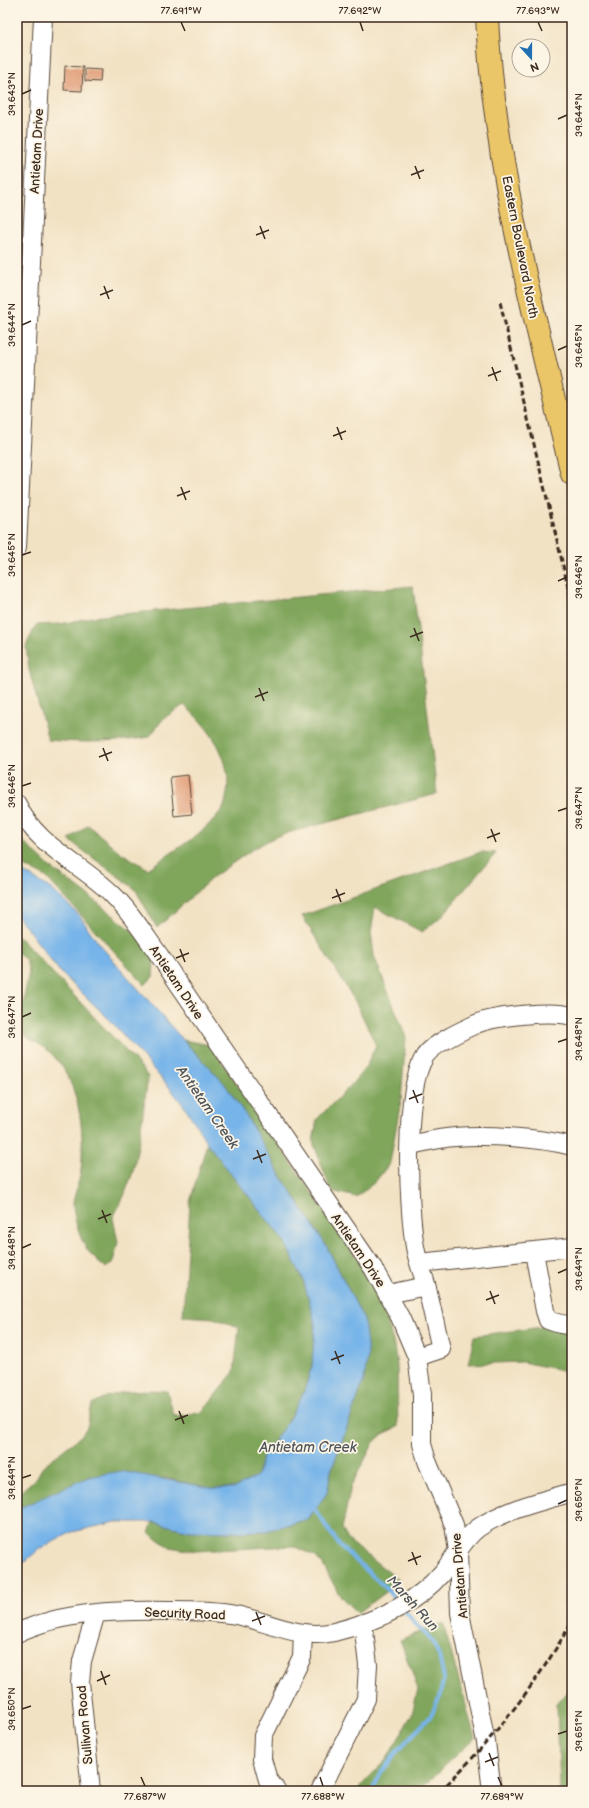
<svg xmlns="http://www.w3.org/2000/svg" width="589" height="1808" font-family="'Balsamiq Sans',sans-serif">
<rect width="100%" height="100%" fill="#fcf5e5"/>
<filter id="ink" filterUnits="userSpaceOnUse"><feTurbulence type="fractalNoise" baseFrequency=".025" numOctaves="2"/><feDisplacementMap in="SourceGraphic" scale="8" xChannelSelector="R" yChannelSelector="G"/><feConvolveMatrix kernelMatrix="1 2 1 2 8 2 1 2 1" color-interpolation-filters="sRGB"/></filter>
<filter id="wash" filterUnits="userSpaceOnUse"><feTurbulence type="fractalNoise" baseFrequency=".012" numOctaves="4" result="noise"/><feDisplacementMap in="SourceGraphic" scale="16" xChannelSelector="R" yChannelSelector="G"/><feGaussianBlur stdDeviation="0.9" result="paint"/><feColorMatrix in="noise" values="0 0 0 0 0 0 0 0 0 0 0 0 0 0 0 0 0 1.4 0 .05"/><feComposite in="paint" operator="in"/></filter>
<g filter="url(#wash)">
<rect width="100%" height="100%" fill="#f2e2c4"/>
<path fill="#80a65c" stroke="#5e683d" d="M 413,586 L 437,794 L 298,830 L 275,837 L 253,849 L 213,877 L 157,928 L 135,889 L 69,840 L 88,825 L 120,852 L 148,869 C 173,851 202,835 221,812 C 224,809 225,802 226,798 C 235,761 210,728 184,705 L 164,718 L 149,737 C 116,743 81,743 48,740 L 29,670 L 26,646 L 36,625 L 61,624 L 92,617 Z
M 17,836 L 50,867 L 88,895 L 155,949 L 153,977 L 145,985 L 46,877 L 17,862 Z
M 481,852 L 496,853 L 442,916 L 422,932 L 375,907 L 371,932 L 374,956 L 406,1037 L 401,1100 L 390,1163 L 375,1182 L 356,1197 L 331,1191 L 313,1142 L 317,1119 L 351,1085 L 366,1067 L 376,1045 L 355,1001 L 302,916 Z
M 17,935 L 141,1067 L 148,1077 L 140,1135 L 133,1172 L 124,1196 L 113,1218 L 118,1242 L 113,1262 L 106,1268 C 88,1256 79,1239 75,1218 C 74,1213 73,1208 73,1203 C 76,1188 82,1174 82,1158 C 83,1129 80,1101 67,1075 C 62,1065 52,1052 42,1046 C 33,1040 29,1040 22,1032 L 22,1008 L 29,972 L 26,960 L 17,952 Z
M 183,1040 L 210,1045 L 376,1286 L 393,1341 L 397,1365 L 398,1427 L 383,1434 L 374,1442 L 351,1486 L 342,1529 L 348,1540 L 400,1581 L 357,1613 L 340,1596 L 323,1565 L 315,1556 L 293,1546 L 195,1551 L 169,1547 L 149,1533 L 153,1522 L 190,1531 L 232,1532 L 266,1531 L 308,1519 L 327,1493 L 331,1471 L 364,1380 L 364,1320 L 327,1247 L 276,1168 L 245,1114 L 224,1083 Z
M 207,1143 L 284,1241 L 303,1279 L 315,1323 L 312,1366 L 303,1394 L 286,1424 L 262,1458 L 257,1476 L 235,1488 L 211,1488 L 165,1478 L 17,1509 L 17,1495 L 37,1477 L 43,1466 L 81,1436 L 87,1427 L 92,1404 C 116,1390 140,1389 167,1391 L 174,1416 L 201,1413 L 234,1372 L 239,1327 L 213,1318 L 183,1316 L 190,1202 Z
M 572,1323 L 572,1368 L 566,1371 L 522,1362 L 468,1364 L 474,1336 Z
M 443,1623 L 475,1738 L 418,1791 L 356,1791 L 387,1759 L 412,1714 L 418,1689 L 400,1640 Z
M 572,1686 L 572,1791 L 560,1791 L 557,1703 Z"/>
<path fill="#76b4e9" stroke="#586f84" d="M 17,868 L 51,889 L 78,914 L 99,944 L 183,1040 L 224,1083 L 245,1114 L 276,1168 L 327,1247 L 364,1320 L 368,1354 L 364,1380 L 331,1471 L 327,1493 L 308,1519 L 266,1531 L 232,1532 L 190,1531 L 153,1522 L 116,1522 L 72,1532 L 38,1550 L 17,1569 L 17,1509 L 88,1477 L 121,1471 L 211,1488 L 235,1488 L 257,1476 L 262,1458 L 286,1424 L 303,1394 L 312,1366 L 315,1323 L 303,1279 L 284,1241 L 207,1143 L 187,1110 L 170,1088 L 108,1018 L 60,972 L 17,915 Z"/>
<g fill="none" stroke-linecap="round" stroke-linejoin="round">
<path stroke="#76b4e9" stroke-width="4" d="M 312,1505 L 339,1545 L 386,1588 L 398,1603
M 372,1791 L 381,1773 L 399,1749 L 430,1717 L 439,1698 L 444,1678 L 439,1656 L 432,1640 L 417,1626 L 404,1610"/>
</g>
<g id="blocks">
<path fill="#e19d78" d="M 65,66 L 83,67 L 82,91 L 64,90 Z
M 85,69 L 101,70 L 100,82 L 85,81 Z
M 188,775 L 192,814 L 174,816 L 170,777 Z"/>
</g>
</g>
<g filter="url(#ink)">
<use href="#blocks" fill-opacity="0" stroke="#564637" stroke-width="1"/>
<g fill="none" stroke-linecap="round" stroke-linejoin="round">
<g stroke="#564637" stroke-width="20">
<path id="minor" d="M 17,548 L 43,17
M 17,804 C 35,845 80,863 111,893 C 130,911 144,934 159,955 L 373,1268 L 400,1317 L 417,1357 L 422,1394 L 422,1444 L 427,1461 L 454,1525 L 458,1551 L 460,1613 L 486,1742 L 492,1791
M 410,1145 C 425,1142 440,1138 455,1137 C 488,1134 540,1138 572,1146
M 534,1252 L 545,1311 L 548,1320 C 556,1323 564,1326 572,1324
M 419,1263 L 572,1247
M 388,1294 L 426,1286
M 417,1357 L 441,1349 C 436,1328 431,1306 426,1284 C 422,1272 417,1259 415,1247 C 408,1205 403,1090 425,1056 C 434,1043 463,1030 476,1024 C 495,1016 552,1010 572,1016
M 17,1633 C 64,1611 119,1610 170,1611 C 192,1611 215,1611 236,1615 C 269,1622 300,1640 334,1632 C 374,1622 415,1605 442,1573 C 454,1559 463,1539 478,1528 C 505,1509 541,1502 572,1492
M 91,1791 L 80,1682 L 82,1661 L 96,1613
M 277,1791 L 268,1780 L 262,1759 L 263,1736 L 302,1657 L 303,1633
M 320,1791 L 366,1699 L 368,1665 L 363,1623"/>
</g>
<g stroke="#564637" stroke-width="24">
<path id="major" d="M 487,17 C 494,170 537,325 572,474"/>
</g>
<use href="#minor" stroke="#fff" stroke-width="18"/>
<use href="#major" stroke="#ebc669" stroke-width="22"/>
<path stroke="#3b2a1e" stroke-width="3" stroke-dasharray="6 3" stroke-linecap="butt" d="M 500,302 L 572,603
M 440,1791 C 491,1742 538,1683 572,1621"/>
</g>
</g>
<path fill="none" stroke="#3b2a1e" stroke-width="1.5" d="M 181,22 L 185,31M 360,22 L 363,31M 538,22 L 542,31M 22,94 L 31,90M 558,119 L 567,115M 415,166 L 420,179M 411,175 L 424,170M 260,226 L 265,239M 256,235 L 269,230M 104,286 L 109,299M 100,295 L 113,290M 22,325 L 31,321M 558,350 L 567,346M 492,367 L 497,381M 488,376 L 501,371M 337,427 L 342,440M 333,436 L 346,431M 181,487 L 186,500M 177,496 L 190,491M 22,555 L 31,552M 558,581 L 567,577M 414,628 L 419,641M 410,637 L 423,632M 259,688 L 264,701M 255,697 L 268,692M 103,748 L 108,761M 99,757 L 112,752M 22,786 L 31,783M 558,811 L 567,808M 491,829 L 496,842M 487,838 L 500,833M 336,889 L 341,902M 332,898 L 345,893M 180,949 L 185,962M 176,958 L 189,953M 22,1017 L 31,1013M 558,1042 L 567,1039M 413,1090 L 418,1103M 409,1099 L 422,1094M 257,1150 L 262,1163M 253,1159 L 266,1154M 102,1210 L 107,1223M 98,1219 L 111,1214M 22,1248 L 31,1244M 558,1273 L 567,1269M 490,1291 L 495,1304M 486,1300 L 499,1295M 335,1351 L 340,1364M 331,1360 L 344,1355M 179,1411 L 184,1424M 175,1420 L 188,1415M 22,1478 L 31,1475M 558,1504 L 567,1500M 412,1552 L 417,1565M 408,1561 L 421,1556M 256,1612 L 261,1625M 252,1621 L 265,1616M 101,1671 L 106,1685M 97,1681 L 110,1675M 22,1709 L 31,1706M 558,1734 L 567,1731M 489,1753 L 494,1766M 485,1762 L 498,1757M 141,1777 L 145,1786M 320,1777 L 323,1786M 498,1777 L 502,1786"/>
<g text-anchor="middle" stroke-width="3.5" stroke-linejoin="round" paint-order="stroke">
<g font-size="13" fill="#3b2a1e" stroke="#fcf5e5">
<text transform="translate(36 151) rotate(-87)" y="5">Antietam Drive</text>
<text transform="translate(521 247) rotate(79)" y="5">Eastern Boulevard North</text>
<text transform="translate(177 982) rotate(56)" y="5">Antietam Drive</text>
<text transform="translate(359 1250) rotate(56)" y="5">Antietam Drive</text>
<text transform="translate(459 1576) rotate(-95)" y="5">Antietam Drive</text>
<text transform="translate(185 1613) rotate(2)" y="5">Security Road</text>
<text transform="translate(84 1725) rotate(-95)" y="5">Sullivan Road</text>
</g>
<g font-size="14" font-style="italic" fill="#4d535b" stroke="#fcf5e5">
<text transform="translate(208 1107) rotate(55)" y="5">Antietam Creek</text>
<text x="308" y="1452">Antietam Creek</text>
<text transform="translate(413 1603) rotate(48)" y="5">Marsh Run</text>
</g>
</g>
<rect width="589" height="1808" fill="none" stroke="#fcf5e5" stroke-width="44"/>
<g transform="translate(531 58) rotate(159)"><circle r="19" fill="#fcf5e5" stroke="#afa495"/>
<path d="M0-3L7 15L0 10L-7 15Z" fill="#1f6fb2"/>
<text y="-6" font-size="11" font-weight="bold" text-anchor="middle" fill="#3b2a1e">N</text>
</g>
<rect x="22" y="22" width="545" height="1764" fill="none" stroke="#3b2a1e" stroke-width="1.5"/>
<g font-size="10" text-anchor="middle" fill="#3b2a1e">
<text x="181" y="14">77.691°W</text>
<text x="360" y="14">77.692°W</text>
<text x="538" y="14">77.693°W</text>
<text transform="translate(11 94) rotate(-90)" y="4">39.643°N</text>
<text transform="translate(578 115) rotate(-90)" y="4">39.644°N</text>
<text transform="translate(11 325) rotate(-90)" y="4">39.644°N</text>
<text transform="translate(578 346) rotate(-90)" y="4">39.645°N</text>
<text transform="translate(11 555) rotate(-90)" y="4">39.645°N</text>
<text transform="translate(578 577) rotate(-90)" y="4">39.646°N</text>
<text transform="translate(11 786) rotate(-90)" y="4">39.646°N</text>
<text transform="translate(578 808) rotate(-90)" y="4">39.647°N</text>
<text transform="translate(11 1017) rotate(-90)" y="4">39.647°N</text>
<text transform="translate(578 1039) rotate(-90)" y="4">39.648°N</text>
<text transform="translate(11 1248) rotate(-90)" y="4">39.648°N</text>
<text transform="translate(578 1269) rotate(-90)" y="4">39.649°N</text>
<text transform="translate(11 1478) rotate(-90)" y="4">39.649°N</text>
<text transform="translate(578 1500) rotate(-90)" y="4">39.650°N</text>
<text transform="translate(11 1709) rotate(-90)" y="4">39.650°N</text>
<text transform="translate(578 1731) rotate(-90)" y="4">39.651°N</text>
<text x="145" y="1800">77.687°W</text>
<text x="323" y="1800">77.688°W</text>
<text x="502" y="1800">77.689°W</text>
</g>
</svg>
